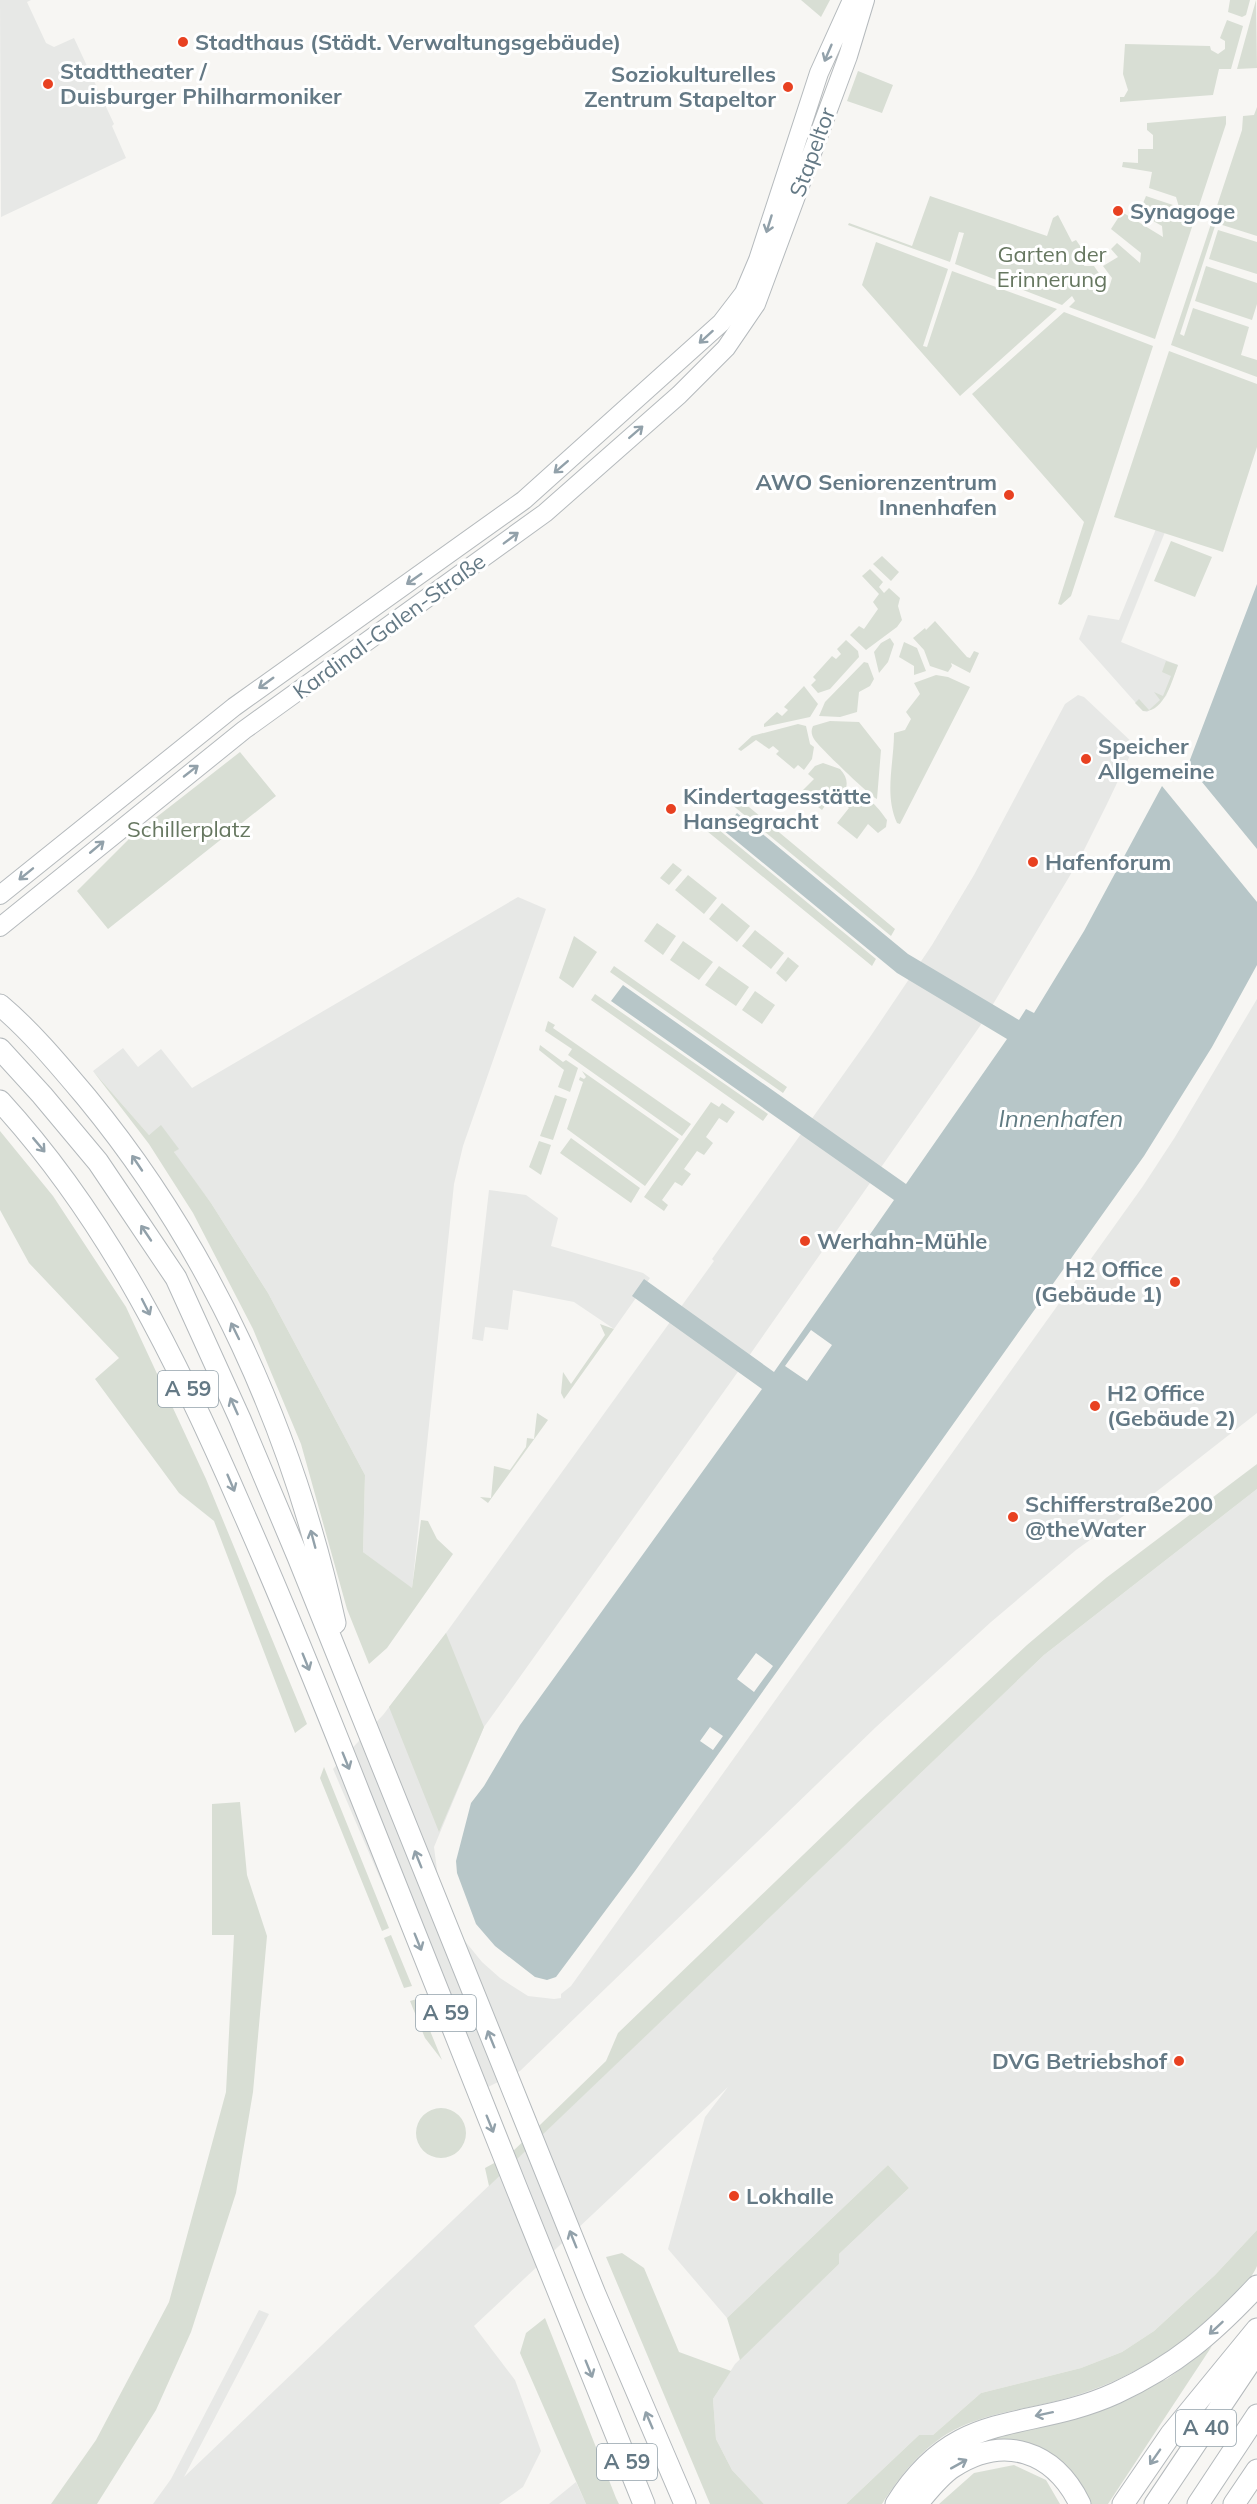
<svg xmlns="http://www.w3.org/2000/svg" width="1257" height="2504" font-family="Mulish,sans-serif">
<rect width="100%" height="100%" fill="#f7f6f3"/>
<path fill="#e7e8e6" d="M 0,0 L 31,0 L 27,2 L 46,43 L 54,47 L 74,38 L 114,124 L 112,126 L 126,158 L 1,217 Z
M 1156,529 L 1165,532 L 1121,642 L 1178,665 L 1166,696 L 1147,712 L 1143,711 L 1079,639 L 1088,615 L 1119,620 Z
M 1078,695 L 1084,697 L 1135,745 L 1107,804 L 1078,862 L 980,1026 L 730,1383 L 484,1727 L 434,1847 L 439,1885 L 460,1935 L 482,1962 L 500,1978 L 528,1996 L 554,1999 L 561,1998 L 561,1994 L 571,1986 L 1143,1186 L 1175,1137 L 1257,999 L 1257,1413 L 1147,1499 L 1076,1550 L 991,1622 L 876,1727 L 520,2071 L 482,2090 L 428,1990 L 333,1769 L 383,1715 L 446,1633 L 714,1261 L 712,1259 L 870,1037 L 932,945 L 974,875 L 1065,704 Z
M 518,897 L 546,909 L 463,1146 L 454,1184 L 412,1589 L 363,1552 L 365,1475 L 268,1293 L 211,1203 L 180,1162 L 174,1152 L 178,1149 L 161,1126 L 149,1135 L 93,1071 L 123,1048 L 138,1067 L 161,1049 L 192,1088 Z
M 489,1190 L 526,1195 L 558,1218 L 551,1246 L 643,1273 L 650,1278 L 614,1329 L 574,1302 L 513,1290 L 508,1330 L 485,1327 L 483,1341 L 472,1339 Z
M 1257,1489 L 1257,2230 L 1215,2275 L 1154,2331 L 1122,2352 L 1081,2368 L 981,2393 L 933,2435 L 919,2435 L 846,2504 L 764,2504 L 732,2470 L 716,2439 L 713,2399 L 735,2364 L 839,2264 L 839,2254 L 909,2188 L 888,2165 L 727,2318 L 668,2249 L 705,2117 L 728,2087 L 474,2326 L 515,2380 L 541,2451 L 523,2487 L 499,2504 L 153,2504 L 171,2479 L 259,2310 L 269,2314 L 184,2477 L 1044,1655 Z
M 576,2482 L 586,2504 L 549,2504 Z"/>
<path fill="#d8ded4" d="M 801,0 L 830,0 L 821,17 Z
M 1230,0 L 1250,0 L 1246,15 L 1242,17 L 1228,12 Z
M 1256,0 L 1257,68 L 1237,69 Z
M 1227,20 L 1243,26 L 1231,69 L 1219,69 L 1213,95 L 1120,102 L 1120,97 L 1124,97 L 1128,90 L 1123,74 L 1125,44 L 1210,46 L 1211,50 L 1218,54 L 1225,49 L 1225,41 L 1220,38 Z
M 858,71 L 893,85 L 882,113 L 847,101 Z
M 1257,107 L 1257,236 L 1216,223 L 1180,334 L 1184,336 L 1193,308 L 1249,327 L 1241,355 L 1257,360 L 1257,377 L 1171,345 L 1242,130 L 1243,116 L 1254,115 Z
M 1226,116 L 1226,124 L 1155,339 L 1069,307 L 1075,301 L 1072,296 L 1062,305 L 955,264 L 964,233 L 959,232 L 950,262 L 848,225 L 849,223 L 912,246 L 930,196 L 1047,236 L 1053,218 L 1058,215 L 1072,242 L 1076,240 L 1087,256 L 1084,266 L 1094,266 L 1109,288 L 1112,278 L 1103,266 L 1118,257 L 1111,249 L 1117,243 L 1140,263 L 1141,253 L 1111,229 L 1122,212 L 1163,237 L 1162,226 L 1139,213 L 1146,196 L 1179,207 L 1176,197 L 1149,188 L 1152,172 L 1122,167 L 1123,162 L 1138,163 L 1138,149 L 1153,149 L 1153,135 L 1147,130 L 1147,123 Z
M 1218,230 L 1257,242 L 1257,274 L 1209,259 Z
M 876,242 L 948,269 L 923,346 L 927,347 L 952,271 L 1057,309 L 960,396 L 862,285 Z
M 1206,266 L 1257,283 L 1257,304 L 1252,320 L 1195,301 Z
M 1064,312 L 1153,346 L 1071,596 L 1061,605 L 1058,604 L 1084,522 L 972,394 Z
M 1169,351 L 1257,384 L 1257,447 L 1223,552 L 1114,517 Z
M 1171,541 L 1212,557 L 1195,597 L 1154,581 Z
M 882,556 L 899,572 L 891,581 L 873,564 Z
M 870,569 L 883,582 L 879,587 L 884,593 L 889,588 L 900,598 L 898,606 L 902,620 L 897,627 L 866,650 L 850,635 L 859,626 L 864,629 L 878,609 L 873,602 L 879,594 L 862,576 Z
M 935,621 L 967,657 L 970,658 L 974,651 L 979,653 L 970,673 L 951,663 L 952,666 L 948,672 L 930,666 L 924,650 L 913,638 L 925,628 L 926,630 Z
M 890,638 L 894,644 L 888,662 L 879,673 L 874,652 L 881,643 Z
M 846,640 L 858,651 L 859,657 L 830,689 L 818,693 L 811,685 L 816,680 L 813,677 L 832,656 L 836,659 L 841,654 L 837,649 Z
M 904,642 L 917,648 L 926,671 L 914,675 L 914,666 L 899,657 Z
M 1166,661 L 1178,665 C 1172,681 1164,713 1143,711 L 1135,703 L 1139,699 L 1149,710 L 1160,700 L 1154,692 L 1163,696 L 1171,676 L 1162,672 Z
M 864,662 L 868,663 L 874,679 L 870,686 L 859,692 L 857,712 L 840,717 L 819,716 L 825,702 Z
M 936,675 L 948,677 L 970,687 L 900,824 L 897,823 C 884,794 894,764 894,733 L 905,730 L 911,719 L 906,712 L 920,694 L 914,683 Z
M 804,686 L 818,704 L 810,717 L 764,727 L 764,724 L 777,712 L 782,716 L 788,710 L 784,707 Z
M 830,721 L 859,722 L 881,750 L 877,799 C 871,797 817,745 814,739 C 811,734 811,730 813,726 Z
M 798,724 L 806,726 L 810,744 L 814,747 L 812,759 L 804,770 L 798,765 L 794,769 L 776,754 L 779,751 L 773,746 L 769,749 L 756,740 L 741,751 L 738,749 L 752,736 Z
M 240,752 L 276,796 L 108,929 L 77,891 L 131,837 Z
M 823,763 L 840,769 C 850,780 848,789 839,799 L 833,795 L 822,810 L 800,793 L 814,779 L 808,774 L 815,766 Z
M 731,792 L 895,929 L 891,936 L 725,799 Z
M 853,794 C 868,794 879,809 887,820 L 886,827 L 878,833 L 868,824 L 857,839 L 837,823 L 849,808 L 843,803 Z
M 707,820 L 876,959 L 872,966 L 702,827 Z
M 673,863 L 682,870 L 669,885 L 660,878 Z
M 688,875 L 717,898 L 704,914 L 675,890 Z
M 722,903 L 750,926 L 737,942 L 709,919 Z
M 657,923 L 676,936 L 663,955 L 644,941 Z
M 755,930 L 784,953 L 771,969 L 742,946 Z
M 574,936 L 597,952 L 573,988 L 559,978 Z
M 683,941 L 713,962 L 699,980 L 670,960 Z
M 788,957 L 799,966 L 786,982 L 776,973 Z
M 614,966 L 787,1087 L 783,1093 L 610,972 Z
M 719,966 L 749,987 L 736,1006 L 705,985 Z
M 755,991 L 775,1005 L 762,1024 L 742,1010 Z
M 595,994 L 768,1114 L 763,1121 L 591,1000 Z
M 548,1021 L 555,1025 L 553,1028 L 691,1124 L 682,1136 L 568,1055 L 572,1049 L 545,1031 Z
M 540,1045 L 563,1062 L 566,1060 L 578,1068 L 570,1092 L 558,1087 L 564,1070 L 539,1050 Z
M 93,1071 L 149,1135 L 161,1125 L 179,1149 L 174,1152 L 211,1203 L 268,1293 L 365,1475 L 363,1552 L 412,1588 L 421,1520 L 428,1521 L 437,1539 L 453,1554 L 387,1648 L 369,1664 L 347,1609 L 301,1444 L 253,1329 L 193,1213 L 149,1144 Z
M 582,1071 L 679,1139 L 645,1186 L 567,1129 L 583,1082 L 579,1080 L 580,1077 L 584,1079 L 586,1077 Z
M 555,1095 L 567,1099 L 553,1140 L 540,1136 Z
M 711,1102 L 719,1107 L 722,1103 L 735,1112 L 727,1123 L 719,1118 L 706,1137 L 713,1143 L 704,1155 L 697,1151 L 684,1169 L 691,1174 L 682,1186 L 675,1182 L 662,1200 L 668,1205 L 664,1211 L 644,1197 Z
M 0,1131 L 53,1196 L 126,1307 L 206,1479 L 307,1724 L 295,1733 L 214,1521 L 179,1493 L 95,1379 L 119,1358 L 29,1263 L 0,1210 Z
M 571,1138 L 640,1188 L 631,1203 L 560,1153 Z
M 539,1141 L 551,1145 L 541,1175 L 529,1167 Z
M 600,1324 L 614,1329 L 564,1399 L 561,1393 L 563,1372 L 571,1384 L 605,1335 Z
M 537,1413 L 548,1420 L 488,1503 L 480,1497 L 491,1498 L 494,1466 L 510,1470 L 526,1447 L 527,1438 L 534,1439 Z
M 1257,1464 L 1257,1489 L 1044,1655 L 489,2186 L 485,2168 L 509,2155 L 606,2061 L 618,2033 L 858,1802 L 1027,1645 L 1106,1578 Z
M 446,1633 L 484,1727 L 439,1832 L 389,1707 Z
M 324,1767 L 389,1928 L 382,1931 L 320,1778 Z
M 240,1802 L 247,1875 L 267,1936 L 253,2092 L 236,2193 L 191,2332 L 156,2410 L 97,2504 L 51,2504 L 96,2440 L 169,2302 L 226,2092 L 234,1935 L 212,1935 L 212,1804 Z
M 391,1935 L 412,1986 L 404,1988 L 384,1938 Z
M 417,1999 L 442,2060 L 425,2038 L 410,2001 Z
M416 2133a25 25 0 1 1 50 0a25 25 0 1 1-50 0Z
M 888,2165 L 909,2188 L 839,2254 L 839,2264 L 740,2360 L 727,2318 Z
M 1257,2230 C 1257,2240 1257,2257 1257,2266 C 1251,2281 1233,2297 1222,2308 C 1177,2350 1130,2379 1071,2397 C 1032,2409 990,2411 954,2430 C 922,2447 901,2475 882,2504 L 846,2504 L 919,2435 L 933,2435 L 981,2393 L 1081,2368 L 1122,2352 L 1154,2331 L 1215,2275 Z
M 622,2253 L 644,2268 L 679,2352 L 731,2371 L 713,2399 L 716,2439 L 732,2470 L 764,2504 L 710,2504 L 606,2257 Z
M 545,2318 L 616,2498 L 619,2504 L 586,2504 L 520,2353 L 526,2333 Z
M 1212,2346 L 1108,2504 L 1087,2504 C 1081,2479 1058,2450 1031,2445 C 1010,2442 985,2446 964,2446 L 1074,2416 L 1167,2379 Z
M 1014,2465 L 1046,2480 L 1060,2504 L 939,2504 L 974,2473 Z"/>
<path fill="#b7c6c8" d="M 1257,584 L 1257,849 L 1188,765 Z
M 1162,786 L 1257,902 L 1257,965 L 1212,1047 L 1144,1156 L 635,1871 L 556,1977 L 547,1980 L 535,1977 L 495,1946 L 476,1924 L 457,1873 L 456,1861 L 471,1803 L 484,1786 L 520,1725 L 762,1389 L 632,1296 L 644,1279 L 774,1372 L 894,1200 L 611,1001 L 623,985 L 906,1184 L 1007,1039 L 897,973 L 723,830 L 737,813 L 908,954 L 1019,1020 L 1026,1009 L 1034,1013 L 1084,931 Z"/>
<path fill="#f7f6f3" d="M 811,1330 L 832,1345 L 807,1381 L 785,1366 Z
M 756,1653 L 773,1666 L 754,1692 L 737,1679 Z
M 710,1727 L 723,1736 L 713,1750 L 700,1741 Z"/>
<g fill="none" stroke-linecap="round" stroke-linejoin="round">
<g stroke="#b5babd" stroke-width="20">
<path id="major" d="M 0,895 L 234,707 L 524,500 L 721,323 L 744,293 L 758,260 L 819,73 L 852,0
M 0,927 L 244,730 L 545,513 L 679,395 L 726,348 L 756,304 L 848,56 L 865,0"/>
</g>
<g stroke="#b4b9bc" stroke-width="23">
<path id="highway" d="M 0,1005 C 32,1032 60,1066 87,1098 C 212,1250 293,1432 335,1623
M 0,1049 L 42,1095 L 98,1162 L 176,1278 L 240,1419 L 298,1557 L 595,2294 L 685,2504
M 0,1101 C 110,1221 180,1366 244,1514 C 285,1607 323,1701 360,1795 C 454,2032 548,2268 644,2504
M 896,2504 C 958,2405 1026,2434 1116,2393 C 1176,2365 1212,2334 1257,2286
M 917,2504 C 928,2491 939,2476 953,2467 C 1004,2434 1054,2451 1080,2504
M 1123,2504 L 1171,2434 L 1257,2329
M 1155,2504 L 1257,2352
M 1198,2504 L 1257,2415
M 1234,2504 L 1257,2470"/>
</g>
<use href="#major" stroke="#fff" stroke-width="18"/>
<use href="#highway" stroke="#fff" stroke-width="21"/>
</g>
<defs><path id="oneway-shaft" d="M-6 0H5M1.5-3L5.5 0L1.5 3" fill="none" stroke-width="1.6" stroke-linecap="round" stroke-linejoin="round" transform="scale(1.5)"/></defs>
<g stroke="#92a1aa">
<use href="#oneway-shaft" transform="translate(828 53) rotate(113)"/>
<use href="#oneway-shaft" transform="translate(769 224) rotate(107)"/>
<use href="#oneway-shaft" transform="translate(706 337) rotate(138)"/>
<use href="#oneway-shaft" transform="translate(636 432) rotate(-41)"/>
<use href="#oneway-shaft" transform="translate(561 467) rotate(139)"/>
<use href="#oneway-shaft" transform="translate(511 538) rotate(-37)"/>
<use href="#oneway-shaft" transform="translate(414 579) rotate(145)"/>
<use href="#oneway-shaft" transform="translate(266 683) rotate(144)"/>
<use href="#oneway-shaft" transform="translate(191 771) rotate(-38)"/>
<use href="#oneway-shaft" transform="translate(97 847) rotate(-40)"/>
<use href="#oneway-shaft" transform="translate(26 874) rotate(141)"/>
<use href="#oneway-shaft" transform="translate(39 1145) rotate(50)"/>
<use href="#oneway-shaft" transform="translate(137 1163) rotate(-124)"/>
<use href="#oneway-shaft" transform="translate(146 1233) rotate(-124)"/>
<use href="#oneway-shaft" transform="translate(146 1307) rotate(63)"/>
<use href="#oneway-shaft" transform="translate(235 1331) rotate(-116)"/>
<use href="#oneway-shaft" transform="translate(234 1406) rotate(-114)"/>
<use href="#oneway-shaft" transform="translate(231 1483) rotate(67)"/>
<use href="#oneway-shaft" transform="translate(313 1539) rotate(-105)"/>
<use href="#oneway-shaft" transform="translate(306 1662) rotate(68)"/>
<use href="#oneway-shaft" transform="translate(346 1761) rotate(68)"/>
<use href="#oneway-shaft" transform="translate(418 1859) rotate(-112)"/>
<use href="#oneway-shaft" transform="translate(418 1942) rotate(68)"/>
<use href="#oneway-shaft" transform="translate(491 2039) rotate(-112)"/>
<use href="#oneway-shaft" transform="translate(490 2124) rotate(68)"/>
<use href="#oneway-shaft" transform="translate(573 2239) rotate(-112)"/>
<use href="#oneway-shaft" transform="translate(1216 2328) rotate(137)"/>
<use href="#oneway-shaft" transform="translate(589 2369) rotate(68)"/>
<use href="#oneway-shaft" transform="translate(1044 2414) rotate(168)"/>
<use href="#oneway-shaft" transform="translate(649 2420) rotate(-113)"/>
<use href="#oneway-shaft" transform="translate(1155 2457) rotate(125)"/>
<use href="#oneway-shaft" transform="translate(959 2464) rotate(-29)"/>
</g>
<g fill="#e84121" stroke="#fff" stroke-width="2">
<circle cx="183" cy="42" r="6"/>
<circle cx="48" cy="84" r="6"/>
<circle cx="788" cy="87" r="6"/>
<circle cx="1118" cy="211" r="6"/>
<circle cx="1009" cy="495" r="6"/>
<circle cx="1086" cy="759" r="6"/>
<circle cx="671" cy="809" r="6"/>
<circle cx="1033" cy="862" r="6"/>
<circle cx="805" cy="1241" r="6"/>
<circle cx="1175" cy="1282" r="6"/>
<circle cx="1095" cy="1406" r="6"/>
<circle cx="1013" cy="1517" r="6"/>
<circle cx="1179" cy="2061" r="6"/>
<circle cx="734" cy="2196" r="6"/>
</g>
<g text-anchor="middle" stroke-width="6" stroke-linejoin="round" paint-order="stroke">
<g fill="#fff" stroke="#92a1aa" stroke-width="1.5">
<rect x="158" y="1371" width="60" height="36" rx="4.5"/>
<rect x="416" y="1995" width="60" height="36" rx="4.5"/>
<rect x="1176" y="2410" width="60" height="36" rx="4.5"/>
<rect x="597" y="2444" width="60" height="36" rx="4.5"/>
</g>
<g font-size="21" font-weight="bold" fill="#647985">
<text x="188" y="1396">A 59</text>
<text x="446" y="2020">A 59</text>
<text x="1206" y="2435">A 40</text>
<text x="627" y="2469">A 59</text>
</g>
<g font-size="22" font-weight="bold" fill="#647985" stroke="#fff" text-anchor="start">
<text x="195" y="50">Stadthaus (Städt. Verwaltungsgebäude)</text>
<text x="60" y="79">Stadttheater /<tspan x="60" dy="25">Duisburger Philharmoniker</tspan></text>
<text x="776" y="82" text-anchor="end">Soziokulturelles<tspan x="776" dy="25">Zentrum Stapeltor</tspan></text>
<text x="1130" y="219">Synagoge</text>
<text x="997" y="490" text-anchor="end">AWO Seniorenzentrum<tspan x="997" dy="25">Innenhafen</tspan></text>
<text x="1098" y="754">Speicher<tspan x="1098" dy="25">Allgemeine</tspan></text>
<text x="683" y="804">Kindertagesstätte<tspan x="683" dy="25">Hansegracht</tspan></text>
<text x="1045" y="870">Hafenforum</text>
<text x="817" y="1249">Werhahn-Mühle</text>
<text x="1163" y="1277" text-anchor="end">H2 Office<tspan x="1163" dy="25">(Gebäude 1)</tspan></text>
<text x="1107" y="1401">H2 Office<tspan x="1107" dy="25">(Gebäude 2)</tspan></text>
<text x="1025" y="1512">Schifferstraße200<tspan x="1025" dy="25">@theWater</tspan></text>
<text x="1167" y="2069" text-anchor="end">DVG Betriebshof</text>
<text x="746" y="2204">Lokhalle</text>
</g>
<g font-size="22" fill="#647985" stroke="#fff">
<text transform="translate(812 152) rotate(-70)" y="8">Stapeltor</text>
<text transform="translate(389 626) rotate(-36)" y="8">Kardinal-Galen-Straße</text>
</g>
<g font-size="22" fill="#667760" stroke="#fff">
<text x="1052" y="262">Garten der<tspan x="1052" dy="25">Erinnerung</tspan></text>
<text x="189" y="837">Schillerplatz</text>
</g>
<g font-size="24" font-style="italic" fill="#607b82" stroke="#fff">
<text x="1061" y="1127">Innenhafen</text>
</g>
</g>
</svg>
